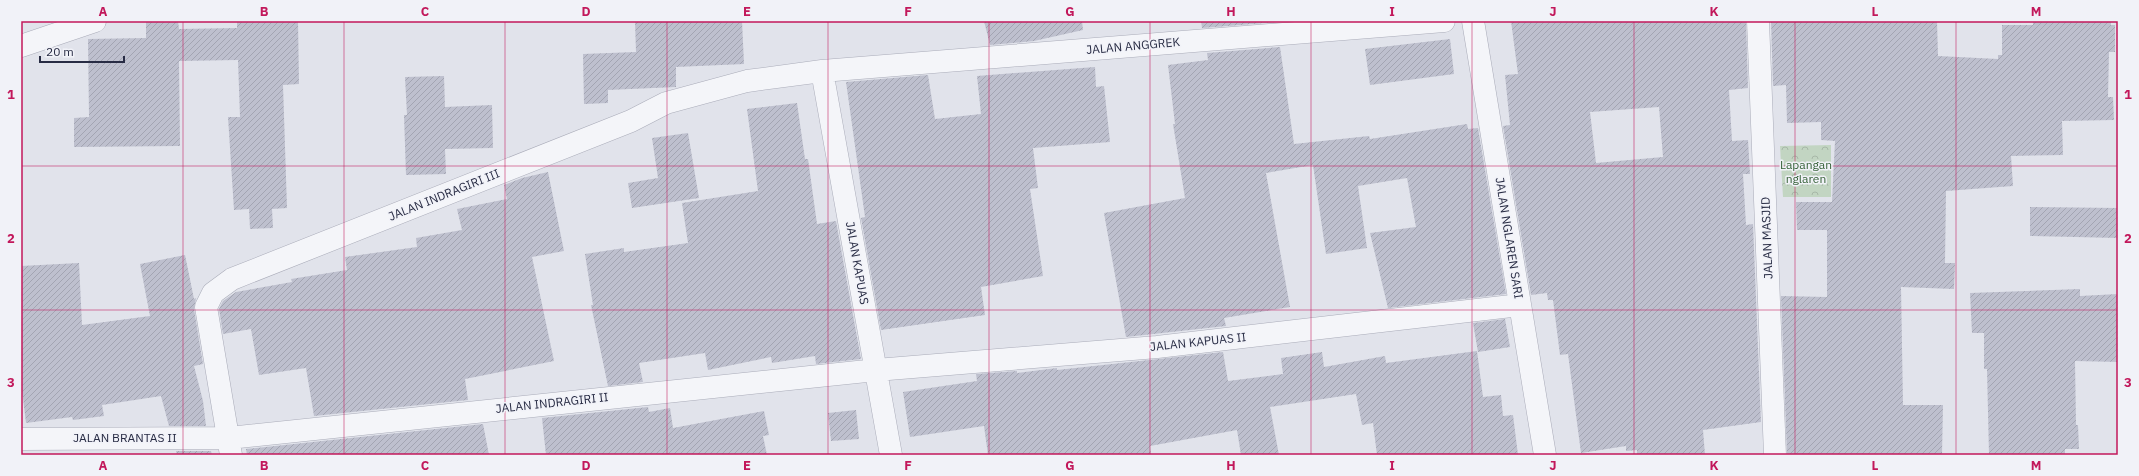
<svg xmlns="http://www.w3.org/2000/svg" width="2139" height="476" font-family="'IBM Plex Sans',sans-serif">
<defs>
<pattern id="forest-crowns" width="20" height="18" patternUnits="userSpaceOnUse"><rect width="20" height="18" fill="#c2d5c2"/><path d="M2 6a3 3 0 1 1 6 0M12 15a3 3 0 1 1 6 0" fill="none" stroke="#a7b7a8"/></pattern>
<pattern id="building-hatch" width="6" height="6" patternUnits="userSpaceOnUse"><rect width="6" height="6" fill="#bec0ce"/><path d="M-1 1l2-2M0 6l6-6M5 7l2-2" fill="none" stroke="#a3a5b2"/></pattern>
</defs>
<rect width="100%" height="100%" fill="#e1e3eb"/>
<path fill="url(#forest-crowns)" d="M 1831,145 L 1831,197 L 1783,197 L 1780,146 Z"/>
<path fill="url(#building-hatch)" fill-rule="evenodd" d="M 146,21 L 178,21 L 179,29 L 237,28 L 237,21 L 298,21 L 299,84 L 283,85 L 287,208 L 272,209 L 273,228 L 250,229 L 249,209 L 234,210 L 228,117 L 240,117 L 238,60 L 179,61 L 180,146 L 74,147 L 74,118 L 89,117 L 88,39 L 146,38 Z
M 635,21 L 742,21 L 744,64 L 676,67 L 676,87 L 608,90 L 608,103 L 584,104 L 583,54 L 636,52 Z
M 984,21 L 1082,21 L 1083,30 L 1034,41 L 990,45 Z
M 1201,21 L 1277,21 L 1277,22 L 1202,28 Z
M 1511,21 L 1746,21 L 1748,88 L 1729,90 L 1732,141 L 1748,140 L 1750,174 L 1743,174 L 1746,225 L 1753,224 L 1761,422 L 1703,430 L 1705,455 L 1637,455 L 1637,450 L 1626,451 L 1626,446 L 1581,453 L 1568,354 L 1560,355 L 1553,300 L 1548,300 L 1547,293 L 1531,295 L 1503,126 L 1510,125 L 1505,75 L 1518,74 ZM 1659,107 L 1663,157 L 1596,163 L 1590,112 Z
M 1771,21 L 1937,21 L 1938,56 L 1998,59 L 1998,55 L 2002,55 L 2002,25 L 2033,25 L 2033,21 L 2111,21 L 2111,25 L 2115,25 L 2115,52 L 2109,52 L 2108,97 L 2113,97 L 2114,120 L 2062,121 L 2063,155 L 2011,156 L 2013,186 L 1946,191 L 1945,263 L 1955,263 L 1954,289 L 1901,287 L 1903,405 L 1943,405 L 1942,455 L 1787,455 L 1781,296 L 1827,297 L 1827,230 L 1797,230 L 1796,202 L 1832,202 L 1835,141 L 1821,140 L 1821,122 L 1787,123 L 1786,85 L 1773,86 Z
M 1450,39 L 1454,74 L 1370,85 L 1365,49 Z
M 1280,47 L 1294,144 L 1369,136 L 1370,139 L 1467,124 L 1468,129 L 1478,128 L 1506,294 L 1388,308 L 1370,233 L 1416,227 L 1407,178 L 1358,186 L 1367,248 L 1326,254 L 1313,165 L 1266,173 L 1290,307 L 1224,318 L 1226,326 L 1126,337 L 1104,213 L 1185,198 L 1173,124 L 1175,124 L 1168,65 L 1208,60 L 1207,53 Z
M 1095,67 L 1096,87 L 1104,86 L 1110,142 L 1033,148 L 1038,188 L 1030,189 L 1043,276 L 981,287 L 985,315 L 881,330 L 861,218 L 865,217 L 846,82 L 928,75 L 935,119 L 981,114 L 977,76 Z
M 444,76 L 445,107 L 492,105 L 493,148 L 445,149 L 446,174 L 406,175 L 404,115 L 407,115 L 405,77 Z
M 797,103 L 805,159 L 808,159 L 817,224 L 836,221 L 861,359 L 816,364 L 815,356 L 772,363 L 771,357 L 708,370 L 705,353 L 639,363 L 643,382 L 608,386 L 591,305 L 593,305 L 585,254 L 624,248 L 624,252 L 688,243 L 682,203 L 758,191 L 747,109 Z
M 688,133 L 699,198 L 632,208 L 628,183 L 658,178 L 652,138 Z
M 548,172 L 564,251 L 532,257 L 554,361 L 465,379 L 468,400 L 314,416 L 306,368 L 259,375 L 251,329 L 223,334 L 219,309 L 223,301 L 236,292 L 292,282 L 291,279 L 347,270 L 345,257 L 417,247 L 416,238 L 462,230 L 457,209 L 507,199 L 504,185 L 522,178 Z
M 2030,207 L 2118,208 L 2118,238 L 2030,236 Z
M 185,255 L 194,299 L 196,298 L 194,309 L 203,364 L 194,366 L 203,401 L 206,426 L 169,426 L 161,396 L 102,405 L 104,416 L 73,420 L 72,417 L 26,423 L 21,382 L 21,266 L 79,263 L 82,325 L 150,316 L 140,264 Z
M 2080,289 L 2080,296 L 2118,294 L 2118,362 L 2075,361 L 2076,425 L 2078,425 L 2079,449 L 2065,449 L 2065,455 L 1989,455 L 1987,369 L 1984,369 L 1984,333 L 1972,333 L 1970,293 Z
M 1505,319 L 1510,347 L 1478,352 L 1473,323 Z
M 1477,351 L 1483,397 L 1501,395 L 1503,416 L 1513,415 L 1518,455 L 1377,455 L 1373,423 L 1362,425 L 1356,394 L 1270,407 L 1279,455 L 1241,455 L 1237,430 L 1150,446 L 1151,455 L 988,455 L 984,426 L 910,437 L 903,392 L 977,381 L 976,374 L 1017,371 L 1017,373 L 1057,368 L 1057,370 L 1223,352 L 1228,381 L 1283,374 L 1281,358 L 1322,352 L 1324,367 L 1385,356 L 1386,363 Z
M 648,407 L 649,412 L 670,408 L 673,428 L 764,411 L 769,435 L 763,436 L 767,455 L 546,455 L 542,418 Z
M 856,410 L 859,439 L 831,441 L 828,413 Z
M 483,424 L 489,455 L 247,455 L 246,449 Z
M 176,451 L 211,451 L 212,455 L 177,455 Z"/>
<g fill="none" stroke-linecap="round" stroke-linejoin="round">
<g stroke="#aaacb9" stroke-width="23">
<path id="minor" d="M 1473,21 L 1545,455
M 1758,21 L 1775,455
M 21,46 L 95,21
M 822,71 L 891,455
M 21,439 L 229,438 L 876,370 L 1157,347 L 1520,305
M 231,455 L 206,307 L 213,293 L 232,279 L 631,121 L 666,103 L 747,81 L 822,71 L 1444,21"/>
</g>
<use href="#minor" stroke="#f4f5f9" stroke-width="22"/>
</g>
<path fill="none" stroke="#c2185b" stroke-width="1" stroke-opacity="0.55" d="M 183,21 L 183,455M 344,21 L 344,455M 505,21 L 505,455M 667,21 L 667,455M 828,21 L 828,455M 989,21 L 989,455M 1150,21 L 1150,455M 1311,21 L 1311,455M 1472,21 L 1472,455M 1634,21 L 1634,455M 1795,21 L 1795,455M 1956,21 L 1956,455M 21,166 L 2118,166M 21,310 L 2118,310"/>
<g text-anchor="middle" stroke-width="3" stroke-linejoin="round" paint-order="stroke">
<g font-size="12" fill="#282c44" stroke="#f1f2f8">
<text transform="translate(1133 46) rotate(-5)" y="4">JALAN ANGGREK</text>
<text transform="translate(444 195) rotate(-22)" y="4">JALAN INDRAGIRI III</text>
<text transform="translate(1509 238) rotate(81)" y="4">JALAN NGLAREN SARI</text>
<text transform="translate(1767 238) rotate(-92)" y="4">JALAN MASJID</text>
<text transform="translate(857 263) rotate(80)" y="4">JALAN KAPUAS</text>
<text transform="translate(1198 342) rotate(-6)" y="4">JALAN KAPUAS II</text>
<text transform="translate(552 403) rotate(-6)" y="4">JALAN INDRAGIRI II</text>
<text x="125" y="442">JALAN BRANTAS II</text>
</g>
<g font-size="12" fill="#346036" stroke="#f1f2f8">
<text x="1806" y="169">Lapangan<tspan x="1806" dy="14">nglaren</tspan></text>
</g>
</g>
<rect width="2139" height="476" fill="none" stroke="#f1f2f8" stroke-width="44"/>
<path d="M40 56v6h84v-6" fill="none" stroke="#282c44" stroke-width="2"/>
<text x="46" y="56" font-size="12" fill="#282c44" stroke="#f1f2f8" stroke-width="3" paint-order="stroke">20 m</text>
<rect x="22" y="22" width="2095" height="432" fill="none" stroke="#c2185b" stroke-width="1.5"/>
<g font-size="13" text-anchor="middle" font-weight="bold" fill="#c2185b">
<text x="103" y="16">A</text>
<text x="264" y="16">B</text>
<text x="425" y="16">C</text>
<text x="586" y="16">D</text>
<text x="747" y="16">E</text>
<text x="908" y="16">F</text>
<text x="1070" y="16">G</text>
<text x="1231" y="16">H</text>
<text x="1392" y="16">I</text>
<text x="1553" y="16">J</text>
<text x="1714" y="16">K</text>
<text x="1875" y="16">L</text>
<text x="2036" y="16">M</text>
<text x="11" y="99">1</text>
<text x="2128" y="99">1</text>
<text x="11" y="243">2</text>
<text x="2128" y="243">2</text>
<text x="11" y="387">3</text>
<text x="2128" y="387">3</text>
<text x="103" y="470">A</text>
<text x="264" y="470">B</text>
<text x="425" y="470">C</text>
<text x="586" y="470">D</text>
<text x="747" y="470">E</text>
<text x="908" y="470">F</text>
<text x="1070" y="470">G</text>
<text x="1231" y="470">H</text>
<text x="1392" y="470">I</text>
<text x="1553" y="470">J</text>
<text x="1714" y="470">K</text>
<text x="1875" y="470">L</text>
<text x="2036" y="470">M</text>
</g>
</svg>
